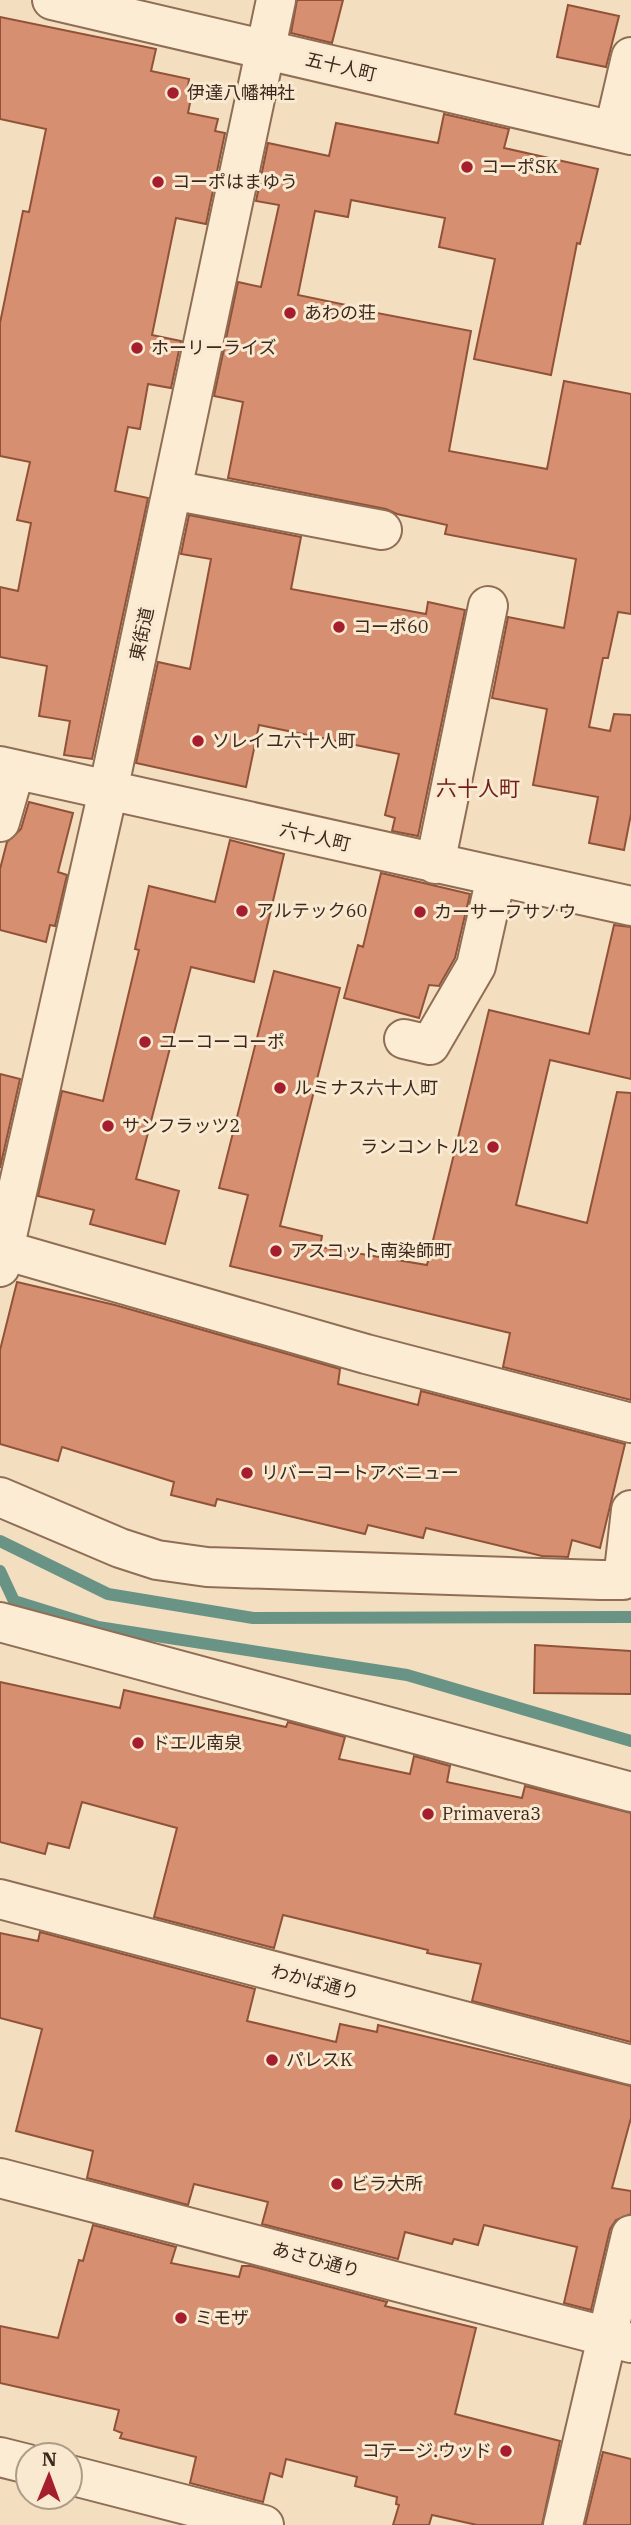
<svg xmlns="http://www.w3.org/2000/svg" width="631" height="2525" font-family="'IBM Plex Serif','Noto Sans JP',serif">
<rect width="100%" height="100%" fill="#f3dec0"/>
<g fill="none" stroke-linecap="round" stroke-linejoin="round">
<path stroke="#699485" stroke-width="12" d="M 0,1541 L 108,1594 L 253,1618 L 631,1617
M 0,1571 L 14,1601 L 98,1627 L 407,1675 L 631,1741"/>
</g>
<path fill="#d69071" stroke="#915238" stroke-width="2" d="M 297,0 L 343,0 L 332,43 L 291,33 Z
M 568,5 L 619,16 L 606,67 L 557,57 Z
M 0,17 L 156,49 L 151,71 L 189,79 L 188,87 L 193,88 L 188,113 L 218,119 L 215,131 L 225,133 L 206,224 L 176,218 L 152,335 L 181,341 L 171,388 L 148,384 L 140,429 L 128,427 L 115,491 L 148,498 L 92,759 L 64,755 L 70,721 L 39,716 L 47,666 L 0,657 L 0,587 L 18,591 L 31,523 L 17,520 L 30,462 L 0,456 L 0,323 L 23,211 L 29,212 L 46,129 L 0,119 Z
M 444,114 L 509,129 L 504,148 L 598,169 L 580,244 L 577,243 L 551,375 L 474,359 L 495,259 L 439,247 L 445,218 L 351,200 L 348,217 L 315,211 L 298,295 L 356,307 L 356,309 L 471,331 L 449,451 L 547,469 L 564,381 L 631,394 L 631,614 L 618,612 L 608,658 L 603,658 L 589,727 L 610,731 L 614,714 L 631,715 L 631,814 L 624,850 L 589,843 L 598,797 L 533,785 L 547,709 L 492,698 L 508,617 L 564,628 L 576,559 L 445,534 L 447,525 L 397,514 L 386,509 L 228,478 L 243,402 L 214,396 L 238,282 L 261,287 L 279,205 L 256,201 L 268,143 L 329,156 L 336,123 L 438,143 Z
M 189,515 L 301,537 L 291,589 L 426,614 L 428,602 L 465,610 L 418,836 L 392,831 L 395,818 L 385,815 L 399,754 L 259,725 L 246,787 L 136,763 L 158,662 L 190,669 L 211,559 L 181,554 Z
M 29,802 L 73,813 L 58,872 L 67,875 L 55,926 L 50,925 L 46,942 L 0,930 L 0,869 L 7,842 L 21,829 Z
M 230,840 L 284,854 L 254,982 L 191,967 L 136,1179 L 179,1191 L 165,1244 L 90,1224 L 94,1210 L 38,1196 L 62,1091 L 103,1101 L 139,950 L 135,949 L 149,886 L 215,902 Z
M 381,873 L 470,894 L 455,958 L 439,986 L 429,985 L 419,1018 L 344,998 L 358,945 L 363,947 Z
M 614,925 L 631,927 L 631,1079 L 550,1060 L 516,1205 L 587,1223 L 617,1092 L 631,1093 L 631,1400 L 503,1367 L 510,1333 L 230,1266 L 248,1195 L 219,1188 L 274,971 L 340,988 L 280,1226 L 322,1236 L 320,1247 L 427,1265 L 489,1010 L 589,1034 Z
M 0,1074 L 20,1079 L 0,1168 Z
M 17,1282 L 115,1305 L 340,1369 L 338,1384 L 418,1405 L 421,1391 L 625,1444 L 600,1548 L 572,1540 L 568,1557 L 542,1556 L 426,1528 L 423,1538 L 368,1525 L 365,1534 L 217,1499 L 215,1506 L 171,1495 L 174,1482 L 62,1447 L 58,1461 L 0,1444 L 0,1350 Z
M 535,1645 L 631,1651 L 631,1694 L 534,1693 Z
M 0,1682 L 120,1708 L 124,1690 L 286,1727 L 288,1722 L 345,1737 L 339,1759 L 410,1774 L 414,1756 L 450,1766 L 447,1782 L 522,1798 L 525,1786 L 631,1813 L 631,2042 L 472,2001 L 481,1964 L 427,1953 L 428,1950 L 283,1915 L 274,1948 L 154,1917 L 177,1828 L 82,1802 L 69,1848 L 48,1843 L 45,1854 L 0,1842 Z
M 40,1932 L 255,1989 L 247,2021 L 336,2042 L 340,2024 L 377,2032 L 378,2025 L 631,2086 L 631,2118 L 612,2188 L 631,2191 L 631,2214 L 616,2220 L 610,2229 L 591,2310 L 564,2303 L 577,2247 L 484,2225 L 478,2245 L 454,2239 L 452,2244 L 405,2232 L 398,2259 L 262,2224 L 268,2202 L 194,2184 L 188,2205 L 87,2178 L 93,2151 L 16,2131 L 42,2029 L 0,2018 L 0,1933 L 38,1941 Z
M 93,2225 L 176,2247 L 171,2263 L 239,2277 L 242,2266 L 251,2266 L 387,2302 L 385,2306 L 476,2328 L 455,2414 L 560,2441 L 542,2525 L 477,2525 L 432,2515 L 429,2525 L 393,2525 L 399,2505 L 396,2504 L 397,2497 L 355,2486 L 357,2477 L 286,2459 L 282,2477 L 270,2473 L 263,2502 L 190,2483 L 196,2457 L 120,2438 L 122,2433 L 114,2430 L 119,2410 L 0,2383 L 0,2326 L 58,2338 L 79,2260 L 83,2261 Z
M 603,2452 L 631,2459 L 631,2525 L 585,2525 Z"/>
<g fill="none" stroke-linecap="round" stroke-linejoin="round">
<g stroke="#8f6e55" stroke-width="42">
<path id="minor" d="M 52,0 L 631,135
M 614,130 L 631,57
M 172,490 L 382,530
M 0,766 L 631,906
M 0,822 L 15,770
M 435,864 L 488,606
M 404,1039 L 430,1045 L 476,966 L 496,877
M 4,1250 L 366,1354 L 631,1423
M 0,1267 L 108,791 L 276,0
M 0,1497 L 120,1548 L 157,1560 L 207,1567 L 601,1580 L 623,1580 L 631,1510
M 0,1622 L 631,1792
M 0,1899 L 631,2065
M 0,2178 L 631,2343
M 0,2457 L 28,2464
M 70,2475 L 264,2525
M 563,2525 L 631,2235"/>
</g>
<use href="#minor" stroke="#fdecd4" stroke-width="38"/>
</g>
<g fill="#a51e2d" stroke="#f9e9d0" stroke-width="2.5">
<circle cx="173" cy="93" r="7"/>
<circle cx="467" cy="167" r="7"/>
<circle cx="158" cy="182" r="7"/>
<circle cx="290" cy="313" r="7"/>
<circle cx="137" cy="348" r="7"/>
<circle cx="339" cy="627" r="7"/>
<circle cx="198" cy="741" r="7"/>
<circle cx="242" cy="911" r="7"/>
<circle cx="420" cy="912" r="7"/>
<circle cx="145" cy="1042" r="7"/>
<circle cx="280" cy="1088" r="7"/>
<circle cx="108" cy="1126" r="7"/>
<circle cx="493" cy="1147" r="7"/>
<circle cx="276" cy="1251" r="7"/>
<circle cx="247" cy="1473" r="7"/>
<circle cx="138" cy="1743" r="7"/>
<circle cx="428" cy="1814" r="7"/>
<circle cx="272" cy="2060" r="7"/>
<circle cx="337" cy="2184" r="7"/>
<circle cx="181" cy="2318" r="7"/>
<circle cx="506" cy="2451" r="7"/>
</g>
<g text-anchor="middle" stroke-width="6" stroke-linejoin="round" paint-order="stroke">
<g font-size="18" fill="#3c281c" stroke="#f9e9d0">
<text transform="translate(341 67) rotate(13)" y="6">五十人町</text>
<text transform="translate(142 634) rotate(-78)" y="6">東街道</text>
<text transform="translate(315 837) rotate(13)" y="6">六十人町</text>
<text transform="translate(315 1982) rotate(15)" y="6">わかば通り</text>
<text transform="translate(316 2260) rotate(15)" y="6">あさひ通り</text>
</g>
<g font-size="18" fill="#3c281c" stroke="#f9e9d0" text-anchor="start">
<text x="187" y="99">伊達八幡神社</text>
<text x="481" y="173">コーポSK</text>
<text x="172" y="188">コーポはまゆう</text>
<text x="304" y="319">あわの荘</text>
<text x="151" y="354">ホーリーライズ</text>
<text x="353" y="633">コーポ60</text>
<text x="212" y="747">ソレイユ六十人町</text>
<text x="256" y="917">アルテック60</text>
<text x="434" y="918">カーサーフサノウ</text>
<text x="159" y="1048">ユーコーコーポ</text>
<text x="294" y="1094">ルミナス六十人町</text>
<text x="122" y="1132">サンフラッツ2</text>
<text x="479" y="1153" text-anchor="end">ランコントル2</text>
<text x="290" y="1257">アスコット南染師町</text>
<text x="261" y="1479">リバーコートアベニュー</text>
<text x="152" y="1749">ドエル南泉</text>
<text x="442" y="1820">Primavera3</text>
<text x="286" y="2066">パレスK</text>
<text x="351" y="2190">ビラ大所</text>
<text x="195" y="2324">ミモザ</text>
<text x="492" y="2457" text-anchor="end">コテージ.ウッド</text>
</g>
<g font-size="21" fill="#6e1f16" stroke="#f9e9d0">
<text x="478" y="796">六十人町</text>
</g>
</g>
<g transform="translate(49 2476) rotate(1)"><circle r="33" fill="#f9e9d0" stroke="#ad9c88" stroke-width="2"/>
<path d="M0-5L12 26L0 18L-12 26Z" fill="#a51e2d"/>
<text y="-10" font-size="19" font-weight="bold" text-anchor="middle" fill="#3c281c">N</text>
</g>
</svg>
